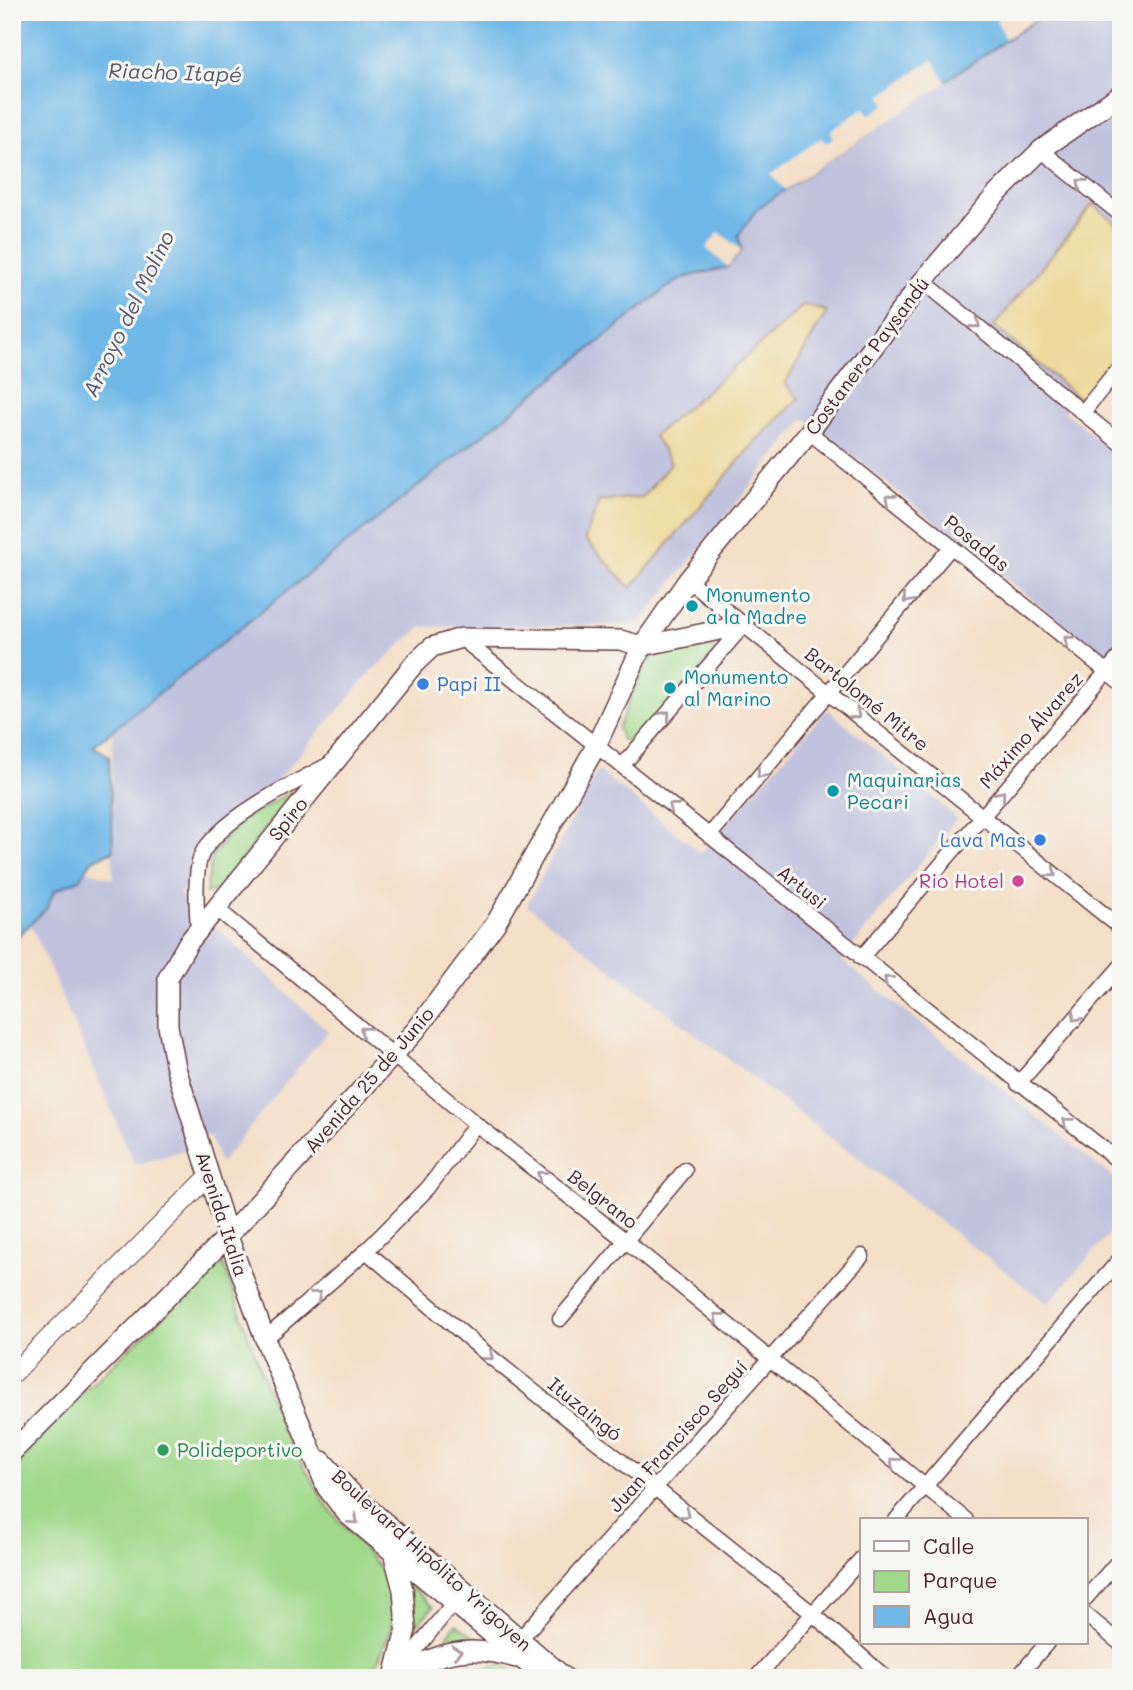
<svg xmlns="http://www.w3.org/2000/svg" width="1133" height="1690" font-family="Mali,sans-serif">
<rect width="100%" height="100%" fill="#f6f6f2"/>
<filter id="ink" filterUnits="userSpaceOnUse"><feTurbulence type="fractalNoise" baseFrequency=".0143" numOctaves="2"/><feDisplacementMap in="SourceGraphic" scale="14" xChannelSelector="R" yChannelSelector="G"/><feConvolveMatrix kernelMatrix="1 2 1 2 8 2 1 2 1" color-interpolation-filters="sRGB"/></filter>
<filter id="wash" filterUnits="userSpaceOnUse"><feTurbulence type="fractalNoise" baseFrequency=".00686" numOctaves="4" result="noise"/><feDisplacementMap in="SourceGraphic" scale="28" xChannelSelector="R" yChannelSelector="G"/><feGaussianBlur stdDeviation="1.57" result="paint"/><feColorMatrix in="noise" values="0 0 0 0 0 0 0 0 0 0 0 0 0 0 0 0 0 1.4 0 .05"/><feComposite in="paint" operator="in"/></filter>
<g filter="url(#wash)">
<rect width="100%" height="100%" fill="#f4dfc7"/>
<path fill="#c1c2dd" d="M 1047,12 L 1121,12 L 1121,342 L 1064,411 L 1121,459 L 1121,642 L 1107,659 L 805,418 L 638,625 L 421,627 L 373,670 L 179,894 L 328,1031 L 220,1164 L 209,1134 L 182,1151 L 135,1165 L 12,881 L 29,850 L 113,879 L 112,731 L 665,289 L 683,278 L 728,267 L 742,251 L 738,236 L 756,209 Z
M 827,709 L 957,818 L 841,960 L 1121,1184 L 1121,1220 L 1048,1304 L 527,905 L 598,770 L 701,853 Z"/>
<path fill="#a1d98b" stroke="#767c5b" stroke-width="2" d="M 714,647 L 715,653 L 635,741 L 622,740 L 618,728 L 645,664 L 666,649 Z
M 295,790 L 217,890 L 206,893 L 212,856 L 242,820 Z
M 222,1261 L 281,1427 L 328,1508 L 387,1576 L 397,1615 L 376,1666 L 367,1678 L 12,1678 L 12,1474 L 59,1415 Z
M 410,1585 L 433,1607 L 413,1629 Z
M 456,1624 L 476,1638 L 441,1645 Z
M 504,1664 L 520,1678 L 436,1678 L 437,1677 Z"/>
<path fill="#eeda9e" stroke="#9c7c64" stroke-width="2" d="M 1093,204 L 1121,228 L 1121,352 L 1081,400 L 994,326 Z
M 803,305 L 827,311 L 785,384 L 799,398 L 753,444 L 631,588 L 585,539 L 599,501 L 643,497 L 671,463 L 654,436 C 704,392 756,351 803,305 Z"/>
<path fill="#6fb8e7" stroke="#5c6c89" stroke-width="2" d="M 12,12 L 1047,12 L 757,209 L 738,236 L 742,250 L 728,267 L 683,278 L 665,289 L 93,746 L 109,756 L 113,851 L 92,860 L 80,879 L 54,891 L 47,908 L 12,942 Z"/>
<path fill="#f4dfc7" d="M 1006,12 L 1047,12 L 1005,39 L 996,19 Z
M 933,59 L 946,83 L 785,190 L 771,174 L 821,138 L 826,143 L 833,139 L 831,131 L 864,108 L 869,115 L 886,104 L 881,96 Z
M 719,232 L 742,250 L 728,267 L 706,248 Z"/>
</g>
<g filter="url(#ink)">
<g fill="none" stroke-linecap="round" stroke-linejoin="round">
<g stroke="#643c42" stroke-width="17">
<path id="minor" d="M 1041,150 L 1121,215
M 923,281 L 1121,444
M 1083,412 L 1121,365
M 809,432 L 1121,683
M 688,580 L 1121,928
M 461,638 L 1121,1163
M 622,766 L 744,625
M 709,836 L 951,547
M 216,908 L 476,1124 L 626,1241 L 966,1520
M 198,931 C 197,911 193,866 204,850 C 230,813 289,786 328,765
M 861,958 L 1121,655
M 1018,1084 L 1121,966
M 366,1251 L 428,1188 L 476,1124
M 560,1319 L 685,1170
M 265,1339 L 366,1251 L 488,1355 L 812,1613 L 886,1678
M 896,1520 L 1121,1258
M 1086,1598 L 1121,1558
M 1086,1615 L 1121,1644
M 520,1639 L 862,1256
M 397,1673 L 459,1596
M 756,1678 L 862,1558
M 1017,1678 L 1047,1643"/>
</g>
<g stroke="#643c42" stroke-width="20">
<path id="tertiary" d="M 12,1375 L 209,1176"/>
</g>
<g stroke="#643c42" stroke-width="22">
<path id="secondary" d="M 12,1452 L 228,1236 L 416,1030 L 496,923 L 596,746 L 642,646 L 688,580 L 809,432 L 923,281 L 995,196 L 1041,150 L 1121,94
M 322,1461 L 354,1496 L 565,1678
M 393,1552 L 403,1590 L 406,1629 L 394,1677
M 394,1677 C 438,1653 466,1643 516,1658
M 545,1678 L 347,1514 L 327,1488 L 265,1339 L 228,1236 L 176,1068 L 168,1026 L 168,978 L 188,943 L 414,664 L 432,647 L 461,638 L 620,640 L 642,646 L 744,625"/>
</g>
<use href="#minor" stroke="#fff" stroke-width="14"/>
<use href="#tertiary" stroke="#fff" stroke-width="18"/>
<use href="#secondary" stroke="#fff" stroke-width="19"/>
</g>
<defs><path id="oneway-chevron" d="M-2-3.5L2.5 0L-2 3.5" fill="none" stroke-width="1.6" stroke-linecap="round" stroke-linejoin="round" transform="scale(1.75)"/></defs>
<g stroke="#ae9aa0">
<use href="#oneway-chevron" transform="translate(1081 183) rotate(-141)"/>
<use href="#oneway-chevron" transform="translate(976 324) rotate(39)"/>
<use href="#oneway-chevron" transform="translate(890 498) rotate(-141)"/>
<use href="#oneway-chevron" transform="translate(907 599) rotate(130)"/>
<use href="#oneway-chevron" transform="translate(1068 640) rotate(-141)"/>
<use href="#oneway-chevron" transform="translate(666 715) rotate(-49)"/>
<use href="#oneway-chevron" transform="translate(856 715) rotate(39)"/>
<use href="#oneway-chevron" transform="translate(761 774) rotate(130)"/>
<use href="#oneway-chevron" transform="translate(1001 795) rotate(-49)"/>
<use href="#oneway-chevron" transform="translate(673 807) rotate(-141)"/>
<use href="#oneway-chevron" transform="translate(1052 873) rotate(39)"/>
<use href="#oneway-chevron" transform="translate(888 980) rotate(-141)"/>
<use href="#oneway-chevron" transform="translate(1076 1017) rotate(131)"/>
<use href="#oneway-chevron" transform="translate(364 1031) rotate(-141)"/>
<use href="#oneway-chevron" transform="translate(1067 1122) rotate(-142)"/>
<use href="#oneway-chevron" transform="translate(541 1175) rotate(-142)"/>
<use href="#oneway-chevron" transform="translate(317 1295) rotate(-40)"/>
<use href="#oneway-chevron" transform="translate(718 1317) rotate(-140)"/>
<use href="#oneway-chevron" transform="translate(489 1356) rotate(40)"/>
<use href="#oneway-chevron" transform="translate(894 1462) rotate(-140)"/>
<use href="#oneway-chevron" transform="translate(685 1514) rotate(38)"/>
<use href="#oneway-chevron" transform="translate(354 1520) rotate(41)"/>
<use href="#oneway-chevron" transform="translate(457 1652) rotate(-8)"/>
</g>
</g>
<g fill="#0f9aa8" stroke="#f6f6f2" stroke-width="2.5">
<circle cx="692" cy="606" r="7"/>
<circle cx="670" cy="688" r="7"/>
<circle cx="833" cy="791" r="7"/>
</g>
<g fill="#3f7fe0" stroke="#f6f6f2" stroke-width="2.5">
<circle cx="423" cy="684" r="7"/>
<circle cx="1040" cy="840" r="7"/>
</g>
<circle fill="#d1479c" stroke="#f6f6f2" stroke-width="2.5" cx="1018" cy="881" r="7"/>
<circle fill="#2e9e5b" stroke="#f6f6f2" stroke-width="2.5" cx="163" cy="1450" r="7"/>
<g text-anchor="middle" stroke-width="6" stroke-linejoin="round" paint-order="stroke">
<g font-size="19" fill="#4a1f2b" stroke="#f6f6f2">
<text transform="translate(867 356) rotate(-53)" y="7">Costanera Paysandú</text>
<text transform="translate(977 543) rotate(39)" y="7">Posadas</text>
<text transform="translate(867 699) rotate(39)" y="7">Bartolomé Mitre</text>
<text transform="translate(1031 730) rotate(-49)" y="7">Máximo Álvarez</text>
<text transform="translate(288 819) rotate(-51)" y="7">Spiro</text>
<text transform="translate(802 887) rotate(39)" y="7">Artusi</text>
<text transform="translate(369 1080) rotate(-49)" y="7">Avenida 25 de Junio</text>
<text transform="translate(603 1199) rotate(38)" y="7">Belgrano</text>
<text transform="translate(222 1214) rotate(72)" y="7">Avenida Italia</text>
<text transform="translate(585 1409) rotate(39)" y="7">Ituzaingó</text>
<text transform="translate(678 1436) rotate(-48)" y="7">Juan Francisco Seguí</text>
<text transform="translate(432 1560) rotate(42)" y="7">Boulevard Hipólito Yrigoyen</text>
</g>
<g font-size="19" fill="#0d838f" stroke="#f6f6f2" text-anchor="start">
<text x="706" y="602">Monumento<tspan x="706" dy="22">a la Madre</tspan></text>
<text x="684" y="684">Monumento<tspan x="684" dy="22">al Marino</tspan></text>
<text x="847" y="787">Maquinarias<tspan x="847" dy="22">Pecari</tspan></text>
</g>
<g font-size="19" fill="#366cbe" stroke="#f6f6f2" text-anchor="start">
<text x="437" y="691">Papi II</text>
<text x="1026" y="847" text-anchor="end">Lava Mas</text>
</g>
<g font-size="19" fill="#b23c85" stroke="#f6f6f2" text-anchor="end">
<text x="1004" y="888">Rio Hotel</text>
</g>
<g font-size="19" fill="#27864d" stroke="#f6f6f2" text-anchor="start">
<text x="177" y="1457">Polideportivo</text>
</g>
<g font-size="21" font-style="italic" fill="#57556d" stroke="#f6f6f2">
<text transform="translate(175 73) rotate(2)" y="7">Riacho Itapé</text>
<text transform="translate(129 314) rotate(-64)" y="7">Arroyo del Molino</text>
</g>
</g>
<rect width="1133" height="1690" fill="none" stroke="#f6f6f2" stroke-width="42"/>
<rect x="860" y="1518" width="228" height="126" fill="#f6f6f2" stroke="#b1a0a2" stroke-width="2"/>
<rect x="874" y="1541" width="35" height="10" fill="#ffffff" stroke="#b1a0a2" stroke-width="2"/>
<text x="923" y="1554" font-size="21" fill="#4a1f2b">Calle</text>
<rect x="874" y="1571" width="35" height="21" fill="#a1d98b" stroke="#b1a0a2" stroke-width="2"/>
<text x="923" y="1588" font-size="21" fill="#4a1f2b">Parque</text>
<rect x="874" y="1606" width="35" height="21" fill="#6fb8e7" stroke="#b1a0a2" stroke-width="2"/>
<text x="923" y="1624" font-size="21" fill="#4a1f2b">Agua</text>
</svg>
